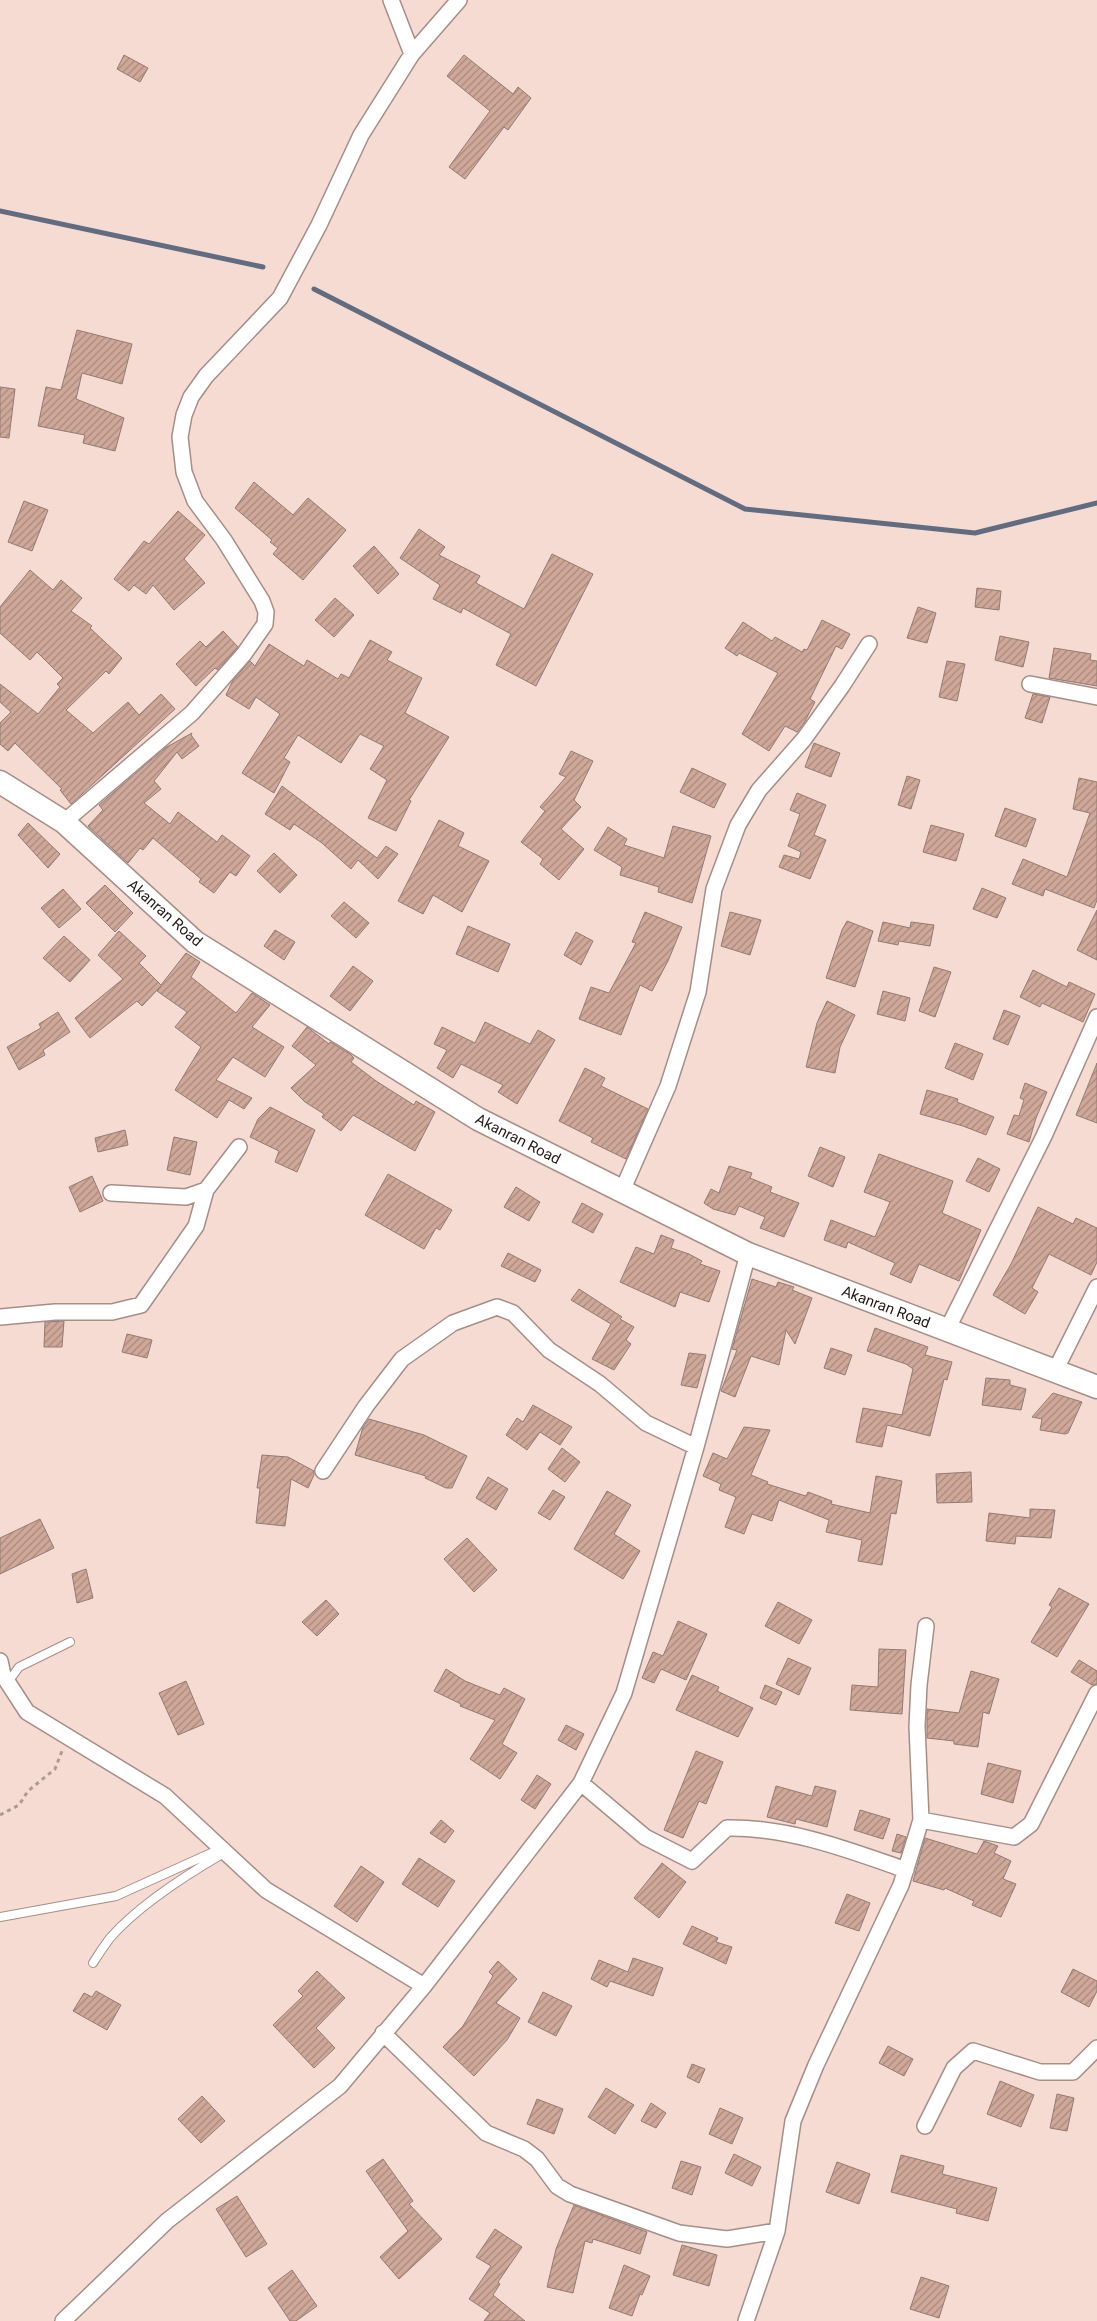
<svg xmlns="http://www.w3.org/2000/svg" width="1097" height="2321" font-family="Roboto,sans-serif">
<defs>
<pattern id="building-hatch" width="6" height="6" patternUnits="userSpaceOnUse" patternTransform="scale(1.25)"><rect width="6" height="6" fill="#cfa89a"/><path d="M-1 1l2-2M0 6l6-6M5 7l2-2" fill="none" stroke="#a8887d"/></pattern>
</defs>
<rect width="100%" height="100%" fill="#f5dbd2"/>
<g fill="none" stroke-linecap="round" stroke-linejoin="round">
<path stroke="#626c80" stroke-width="5" d="M 0,211 L 263,267
M 314,289 L 745,509 L 975,533 L 1097,503"/>
</g>
<path fill="url(#building-hatch)" stroke="#927b73" d="M 124,55 L 148,68 L 140,82 L 117,69 Z
M 464,55 L 513,94 L 518,87 L 531,98 L 508,130 L 504,127 L 465,179 L 449,167 L 490,111 L 447,76 Z
M 77,330 L 132,344 L 122,384 L 82,373 L 76,399 L 124,418 L 115,451 L 83,443 L 85,435 L 38,426 L 46,387 L 61,390 Z
M 0,387 L 15,389 L 9,438 L 0,437 Z
M 254,482 L 293,515 L 308,498 L 346,530 L 303,580 L 273,554 L 278,548 L 270,542 L 272,540 L 235,508 Z
M 24,501 L 48,510 L 32,551 L 8,542 Z
M 178,511 L 205,535 L 184,559 L 205,583 L 174,610 L 153,585 L 146,594 L 134,585 L 129,591 L 114,579 L 144,541 L 149,544 Z
M 419,529 L 445,547 L 439,555 L 480,576 L 476,583 L 524,609 L 552,554 L 593,574 L 536,686 L 496,665 L 511,634 L 463,608 L 461,613 L 433,599 L 440,585 L 400,558 Z
M 374,546 L 399,574 L 378,594 L 353,566 Z
M 30,570 L 53,590 L 61,580 L 82,598 L 71,611 L 92,626 L 90,628 L 122,658 L 109,674 L 106,671 L 66,710 L 93,733 L 128,702 L 139,715 L 161,694 L 175,709 L 71,804 L 60,790 L 62,789 L 15,743 L 8,751 L 0,744 L 0,723 L 11,712 L 0,702 L 0,684 L 38,714 L 60,687 L 57,684 L 63,678 L 37,652 L 30,660 L 0,633 L 0,607 Z
M 977,588 L 1001,591 L 999,610 L 975,607 Z
M 335,598 L 354,615 L 334,637 L 315,620 Z
M 918,607 L 936,613 L 927,643 L 907,638 Z
M 822,620 L 850,634 L 842,649 L 836,646 L 810,699 L 815,702 L 804,723 L 797,732 L 785,726 L 769,751 L 742,734 L 778,673 L 739,653 L 737,656 L 725,648 L 743,622 L 772,641 L 775,637 L 802,652 L 804,649 L 807,650 Z
M 223,631 L 238,647 L 218,670 L 215,668 L 196,686 L 176,664 L 200,641 L 206,647 Z
M 1000,636 L 1029,642 L 1023,667 L 995,660 Z
M 370,640 L 392,652 L 387,660 L 422,678 L 405,713 L 449,737 L 409,800 L 411,801 L 396,831 L 368,818 L 387,780 L 370,769 L 384,746 L 360,734 L 341,763 L 298,735 L 284,758 L 290,762 L 274,793 L 242,773 L 280,714 L 256,697 L 249,709 L 226,695 L 233,680 L 250,661 L 255,666 L 269,644 L 304,666 L 307,660 L 338,679 L 341,674 L 349,678 Z
M 1054,648 L 1091,654 L 1090,660 L 1097,661 L 1097,686 L 1049,678 Z
M 947,661 L 965,664 L 957,701 L 939,697 Z
M 1033,694 L 1050,697 L 1042,723 L 1025,718 Z
M 192,733 L 191,735 L 199,746 L 182,759 L 177,752 L 154,781 L 161,789 L 144,803 L 170,824 L 178,812 L 217,842 L 222,835 L 250,856 L 236,876 L 230,872 L 214,893 L 199,882 L 201,879 L 153,838 L 143,850 L 140,848 L 128,863 L 88,826 L 103,810 L 99,805 L 165,748 Z
M 814,743 L 840,753 L 831,777 L 805,767 Z
M 571,751 L 593,761 L 574,800 L 581,807 L 561,829 L 584,849 L 559,880 L 540,864 L 543,859 L 521,842 L 545,811 L 540,807 L 566,777 L 559,774 Z
M 692,768 L 726,784 L 714,808 L 680,792 Z
M 907,776 L 920,780 L 911,809 L 898,805 Z
M 1079,778 L 1097,782 L 1097,900 L 1094,908 L 1045,889 L 1043,896 L 1012,884 L 1023,859 L 1067,877 L 1090,813 L 1073,809 Z
M 282,786 L 377,858 L 386,846 L 398,854 L 378,879 L 358,860 L 351,869 L 322,843 L 294,824 L 290,830 L 265,814 Z
M 797,793 L 826,805 L 814,835 L 826,840 L 810,879 L 779,867 L 784,855 L 799,859 L 801,852 L 788,846 L 800,814 L 790,810 Z
M 1005,808 L 1036,819 L 1026,847 L 995,836 Z
M 439,820 L 464,833 L 458,846 L 489,861 L 462,912 L 433,895 L 423,914 L 398,901 Z
M 28,823 L 60,854 L 48,868 L 18,835 Z
M 931,825 L 964,834 L 956,861 L 923,852 Z
M 673,826 L 711,836 L 692,903 L 658,892 L 659,887 L 620,875 L 622,867 L 594,850 L 608,827 L 627,839 L 624,845 L 664,858 Z
M 274,853 L 297,875 L 280,893 L 257,871 Z
M 105,885 L 133,913 L 115,932 L 86,903 Z
M 982,888 L 1006,898 L 997,918 L 973,909 Z
M 63,889 L 81,909 L 59,928 L 41,908 Z
M 344,902 L 369,923 L 356,938 L 331,916 Z
M 1097,910 L 1097,960 L 1077,950 Z
M 645,912 L 682,927 L 668,961 L 652,991 L 640,985 L 621,1035 L 579,1019 L 591,987 L 609,993 L 636,943 L 632,942 Z
M 730,912 L 761,920 L 750,955 L 721,946 Z
M 847,921 L 873,931 L 855,987 L 826,978 L 842,930 Z
M 883,922 L 910,928 L 911,922 L 934,925 L 930,946 L 899,941 L 898,945 L 878,941 Z
M 468,926 L 510,944 L 498,972 L 456,954 Z
M 275,930 L 295,942 L 284,960 L 264,946 Z
M 119,931 L 146,956 L 139,963 L 161,985 L 186,953 L 200,962 L 191,977 L 236,1013 L 252,993 L 270,1005 L 252,1027 L 284,1047 L 265,1077 L 233,1057 L 216,1080 L 252,1098 L 244,1109 L 229,1100 L 217,1118 L 175,1090 L 201,1047 L 175,1027 L 187,1012 L 157,991 L 161,986 L 142,1006 L 137,1001 L 90,1038 L 75,1018 L 123,979 L 98,955 Z
M 576,932 L 593,941 L 581,965 L 564,955 Z
M 64,936 L 90,960 L 70,982 L 43,958 Z
M 353,966 L 373,981 L 350,1011 L 330,996 Z
M 934,967 L 951,972 L 935,1017 L 919,1011 Z
M 1033,970 L 1067,987 L 1069,982 L 1095,994 L 1083,1022 L 1042,1003 L 1040,1007 L 1020,997 Z
M 883,991 L 910,998 L 905,1021 L 877,1014 Z
M 827,1001 L 855,1015 L 840,1047 L 835,1073 L 806,1067 L 817,1023 Z
M 1004,1010 L 1020,1016 L 1008,1045 L 993,1039 Z
M 58,1012 L 70,1032 L 43,1050 L 45,1055 L 19,1070 L 7,1047 L 41,1028 L 39,1024 Z
M 485,1022 L 530,1044 L 538,1030 L 555,1040 L 517,1104 L 498,1092 L 503,1085 L 461,1064 L 453,1078 L 437,1068 L 447,1050 L 434,1044 L 442,1027 L 475,1043 Z
M 307,1027 L 329,1044 L 330,1042 L 350,1054 L 354,1058 L 351,1062 L 376,1081 L 414,1105 L 416,1101 L 435,1112 L 415,1151 L 353,1115 L 341,1131 L 322,1117 L 324,1114 L 305,1102 L 291,1088 L 316,1065 L 292,1046 Z
M 955,1043 L 983,1054 L 973,1080 L 945,1068 Z
M 1097,1063 L 1097,1123 L 1076,1115 Z
M 585,1068 L 605,1078 L 601,1086 L 648,1109 L 626,1159 L 591,1142 L 593,1138 L 559,1121 Z
M 1025,1083 L 1047,1092 L 1036,1118 L 1029,1142 L 1007,1134 L 1014,1115 L 1019,1116 L 1024,1100 L 1020,1098 Z
M 927,1090 L 958,1099 L 957,1102 L 994,1117 L 986,1135 L 963,1126 L 920,1114 Z
M 270,1107 L 315,1130 L 297,1172 L 275,1162 L 279,1151 L 250,1137 L 258,1119 Z
M 125,1130 L 128,1145 L 98,1152 L 95,1138 Z
M 174,1137 L 197,1142 L 190,1175 L 167,1170 Z
M 820,1147 L 845,1157 L 833,1187 L 808,1176 Z
M 879,1154 L 953,1181 L 942,1213 L 981,1230 L 959,1281 L 919,1264 L 911,1283 L 890,1274 L 895,1263 L 848,1242 L 846,1248 L 824,1240 L 831,1220 L 875,1237 L 890,1202 L 864,1192 Z
M 978,1158 L 1000,1169 L 989,1192 L 966,1181 Z
M 729,1166 L 752,1173 L 750,1178 L 772,1187 L 770,1192 L 799,1203 L 784,1237 L 760,1228 L 765,1217 L 739,1206 L 735,1215 L 713,1209 L 704,1203 L 711,1189 L 719,1193 Z
M 388,1174 L 452,1210 L 440,1230 L 436,1228 L 424,1249 L 365,1215 Z
M 92,1176 L 103,1201 L 80,1212 L 69,1187 Z
M 516,1187 L 540,1202 L 529,1221 L 504,1207 Z
M 582,1203 L 603,1214 L 593,1233 L 572,1222 Z
M 1038,1207 L 1073,1224 L 1076,1218 L 1097,1228 L 1097,1262 L 1091,1275 L 1049,1254 L 1032,1288 L 1038,1292 L 1025,1314 L 993,1295 L 1011,1264 Z
M 661,1235 L 674,1240 L 671,1248 L 689,1254 L 702,1261 L 700,1264 L 720,1271 L 709,1302 L 680,1292 L 675,1307 L 620,1282 L 636,1247 L 654,1254 Z
M 508,1253 L 541,1270 L 535,1282 L 501,1266 Z
M 752,1279 L 776,1287 L 778,1282 L 794,1287 L 792,1290 L 812,1298 L 795,1344 L 786,1330 L 779,1365 L 751,1356 L 735,1397 L 721,1391 L 737,1350 L 732,1349 Z
M 579,1289 L 622,1317 L 620,1319 L 634,1327 L 626,1340 L 631,1344 L 614,1370 L 592,1359 L 611,1324 L 571,1300 Z
M 64,1321 L 62,1347 L 44,1347 L 45,1322 Z
M 875,1328 L 928,1347 L 925,1355 L 952,1362 L 947,1380 L 944,1379 L 930,1436 L 887,1425 L 882,1447 L 856,1442 L 863,1408 L 902,1415 L 913,1369 L 906,1364 L 867,1351 Z
M 127,1334 L 152,1340 L 147,1358 L 122,1352 Z
M 831,1348 L 852,1355 L 845,1375 L 824,1368 Z
M 689,1353 L 706,1355 L 697,1388 L 681,1385 Z
M 986,1378 L 1010,1380 L 1010,1385 L 1026,1389 L 1021,1410 L 982,1405 Z
M 1053,1393 L 1082,1402 L 1068,1433 L 1065,1434 L 1040,1430 L 1042,1419 L 1032,1417 Z
M 533,1405 L 572,1427 L 560,1445 L 540,1432 L 527,1450 L 506,1435 L 517,1418 L 523,1422 Z
M 369,1419 L 424,1435 L 467,1456 L 452,1488 L 446,1488 L 425,1478 L 426,1476 L 355,1455 L 363,1427 Z
M 744,1427 L 770,1430 L 751,1475 L 768,1482 L 767,1484 L 806,1496 L 808,1492 L 832,1501 L 831,1504 L 870,1513 L 876,1476 L 902,1481 L 896,1514 L 891,1513 L 882,1565 L 858,1561 L 862,1540 L 826,1532 L 829,1520 L 779,1500 L 772,1521 L 752,1514 L 744,1534 L 725,1527 L 736,1497 L 719,1490 L 721,1484 L 703,1476 L 713,1453 L 727,1459 Z
M 562,1448 L 580,1462 L 565,1482 L 548,1469 Z
M 262,1455 L 288,1457 L 314,1471 L 314,1475 L 308,1488 L 291,1479 L 285,1526 L 256,1523 L 260,1488 L 257,1488 Z
M 971,1472 L 972,1502 L 937,1503 L 936,1474 Z
M 488,1477 L 508,1489 L 496,1510 L 476,1498 Z
M 553,1490 L 565,1497 L 550,1520 L 538,1513 Z
M 607,1491 L 631,1505 L 614,1534 L 640,1551 L 623,1579 L 574,1549 Z
M 1030,1509 L 1055,1510 L 1051,1538 L 1016,1536 L 1015,1544 L 986,1541 L 989,1513 L 1030,1518 Z
M 40,1519 L 54,1548 L 0,1574 L 0,1538 Z
M 467,1538 L 497,1570 L 474,1592 L 444,1559 Z
M 86,1569 L 93,1598 L 77,1603 L 72,1574 Z
M 1059,1588 L 1089,1604 L 1057,1657 L 1031,1642 L 1052,1607 L 1049,1605 Z
M 326,1600 L 339,1614 L 317,1636 L 302,1622 Z
M 778,1602 L 812,1620 L 799,1644 L 765,1626 Z
M 678,1621 L 707,1634 L 686,1680 L 661,1669 L 654,1683 L 642,1678 L 653,1652 L 663,1656 Z
M 879,1649 L 906,1650 L 902,1714 L 850,1710 L 852,1685 L 878,1687 Z
M 788,1658 L 811,1668 L 799,1695 L 776,1684 Z
M 1079,1660 L 1097,1671 L 1097,1684 L 1092,1685 L 1071,1672 Z
M 446,1669 L 465,1681 L 500,1695 L 504,1688 L 525,1699 L 502,1744 L 517,1753 L 500,1779 L 470,1759 L 495,1720 L 460,1706 L 461,1704 L 434,1691 Z
M 971,1671 L 999,1679 L 989,1714 L 983,1712 L 978,1747 L 954,1744 L 954,1741 L 927,1738 L 927,1709 L 959,1713 Z
M 692,1675 L 719,1687 L 717,1691 L 753,1708 L 738,1737 L 676,1710 Z
M 186,1681 L 204,1724 L 178,1735 L 159,1693 Z
M 765,1685 L 782,1692 L 776,1705 L 760,1698 Z
M 566,1725 L 584,1734 L 576,1750 L 558,1740 Z
M 696,1751 L 723,1762 L 706,1804 L 699,1801 L 683,1838 L 664,1830 Z
M 988,1763 L 1021,1771 L 1013,1803 L 981,1794 Z
M 537,1775 L 551,1784 L 535,1809 L 521,1800 Z
M 776,1786 L 812,1796 L 815,1786 L 836,1791 L 827,1827 L 796,1819 L 795,1824 L 767,1817 Z
M 860,1810 L 890,1819 L 883,1839 L 854,1830 Z
M 441,1820 L 454,1831 L 445,1843 L 430,1833 Z
M 897,1834 L 906,1837 L 901,1853 L 892,1851 Z
M 925,1838 L 977,1854 L 984,1841 L 998,1846 L 994,1853 L 1011,1861 L 1003,1879 L 1016,1884 L 1001,1917 L 972,1905 L 974,1901 L 945,1888 L 944,1890 L 913,1881 Z
M 419,1858 L 455,1881 L 438,1907 L 402,1884 Z
M 662,1863 L 686,1882 L 659,1918 L 634,1898 Z
M 361,1866 L 384,1882 L 357,1922 L 334,1906 Z
M 847,1894 L 870,1903 L 859,1931 L 835,1923 Z
M 692,1926 L 718,1938 L 716,1942 L 732,1947 L 726,1964 L 683,1944 Z
M 633,1958 L 663,1968 L 653,1996 L 610,1981 L 607,1987 L 591,1979 L 599,1960 L 628,1972 Z
M 498,1961 L 517,1979 L 496,2003 L 520,2018 L 507,2040 L 474,2076 L 443,2047 L 463,2026 L 493,1976 L 489,1972 Z
M 1073,1969 L 1097,1981 L 1097,1991 L 1089,2007 L 1061,1992 Z
M 317,1971 L 345,1998 L 316,2028 L 335,2048 L 314,2068 L 273,2025 L 303,1996 L 298,1991 Z
M 96,1991 L 121,2005 L 107,2030 L 73,2011 L 84,1993 L 92,1997 Z
M 543,1992 L 572,2006 L 556,2036 L 528,2022 Z
M 888,2046 L 913,2059 L 904,2076 L 879,2063 Z
M 692,2064 L 705,2069 L 699,2083 L 687,2077 Z
M 1000,2081 L 1034,2095 L 1021,2127 L 987,2114 Z
M 606,2088 L 634,2105 L 615,2134 L 588,2117 Z
M 1057,2094 L 1074,2098 L 1067,2131 L 1050,2128 Z
M 202,2096 L 225,2121 L 201,2143 L 178,2119 Z
M 537,2099 L 563,2109 L 554,2134 L 527,2124 Z
M 651,2103 L 666,2113 L 656,2128 L 641,2121 Z
M 720,2108 L 743,2118 L 732,2144 L 709,2134 Z
M 734,2154 L 761,2167 L 752,2186 L 725,2173 Z
M 901,2155 L 944,2166 L 942,2174 L 997,2188 L 988,2221 L 956,2213 L 957,2209 L 891,2192 Z
M 383,2159 L 413,2201 L 409,2204 L 442,2239 L 399,2279 L 380,2257 L 408,2231 L 366,2171 Z
M 681,2161 L 701,2167 L 692,2195 L 672,2188 Z
M 837,2162 L 870,2174 L 859,2204 L 826,2192 Z
M 237,2196 L 267,2244 L 246,2257 L 216,2209 Z
M 574,2205 L 647,2232 L 640,2254 L 593,2239 L 592,2243 L 585,2241 L 573,2293 L 547,2287 L 556,2249 Z
M 495,2229 L 522,2247 L 498,2282 L 500,2284 L 493,2295 L 525,2321 L 484,2321 L 490,2313 L 469,2299 L 491,2266 L 476,2257 Z
M 682,2245 L 717,2255 L 709,2286 L 673,2275 Z
M 624,2265 L 650,2276 L 642,2295 L 640,2294 L 632,2316 L 609,2308 Z
M 292,2270 L 317,2306 L 296,2321 L 290,2321 L 268,2288 Z
M 921,2277 L 949,2286 L 939,2318 L 910,2309 Z"/>
<g fill="none" stroke-linecap="round" stroke-linejoin="round">
<g stroke="#a68e86" stroke-width="10">
<path id="service" d="M 8,1682 L 19,1667 L 70,1642
M 0,1917 L 116,1896 L 220,1849
M 93,1963 C 98,1955 104,1946 110,1938 C 139,1905 186,1875 224,1853"/>
</g>
<g stroke="#a68e86" stroke-width="18">
<path id="minor" d="M 391,0 L 412,54
M 1030,684 L 1097,697
M 64,822 L 192,713 L 244,654 L 265,624 L 266,612 L 262,601 L 224,540 L 195,501 L 184,472 L 180,437 L 184,415 L 191,397 L 206,376 L 280,298 L 319,225 L 361,135 L 412,54 L 459,0
M 622,1191 L 668,1086 L 698,992 L 714,889 L 738,825 L 759,790 L 804,739 L 842,686 L 869,644
M 111,1193 L 186,1197 L 206,1190
M 0,1317 L 55,1312 L 112,1312 L 141,1305 L 196,1226 L 206,1190 L 239,1147
M 947,1330 L 1044,1136 L 1097,1017
M 1055,1371 L 1097,1287
M 323,1471 L 366,1406 L 402,1359 L 453,1323 L 497,1307 L 513,1313 L 549,1350 L 600,1384 L 646,1423 L 696,1447
M 0,1661 L 3,1675 L 27,1712 L 165,1796 L 266,1890 L 424,1986
M 581,1783 L 645,1837 L 692,1861 L 727,1828 C 789,1827 849,1850 906,1870
M 921,1820 L 1014,1837 L 1031,1824 L 1097,1693
M 383,2033 L 486,2133 L 524,2149 L 537,2159 L 557,2186 L 570,2194 L 679,2233 L 727,2239 L 777,2231
M 925,2126 L 954,2068 L 973,2051 L 1040,2072 L 1073,2072 L 1097,2048
M 63,2321 L 167,2221 L 340,2086 L 424,1986 L 581,1783 L 624,1693 L 696,1447 L 748,1254
M 746,2321 L 777,2231 L 793,2121 L 816,2065 L 901,1885 L 921,1820 L 917,1726 L 919,1685 L 926,1626"/>
</g>
<g stroke="#a68e86" stroke-width="25">
<path id="secondary" d="M 0,782 L 64,822 L 195,942 L 478,1119 L 748,1254 L 1097,1387"/>
</g>
<path stroke="#af9a93" stroke-width="3" stroke-dasharray="4 4" stroke-linecap="butt" d="M 0,1815 L 19,1805 L 28,1791 L 55,1769 L 62,1751"/>
<use href="#service" stroke="#fff" stroke-width="8"/>
<use href="#minor" stroke="#fff" stroke-width="15"/>
<use href="#secondary" stroke="#fff" stroke-width="22"/>
</g>
<g text-anchor="middle" stroke-width="5" stroke-linejoin="round" paint-order="stroke">
<g font-size="15" fill="#241b18" stroke="#fff">
<text transform="translate(165 913) rotate(41)" y="5">Akanran Road</text>
<text transform="translate(518 1139) rotate(27)" y="5">Akanran Road</text>
<text transform="translate(886 1307) rotate(21)" y="5">Akanran Road</text>
</g>
</g>
</svg>
